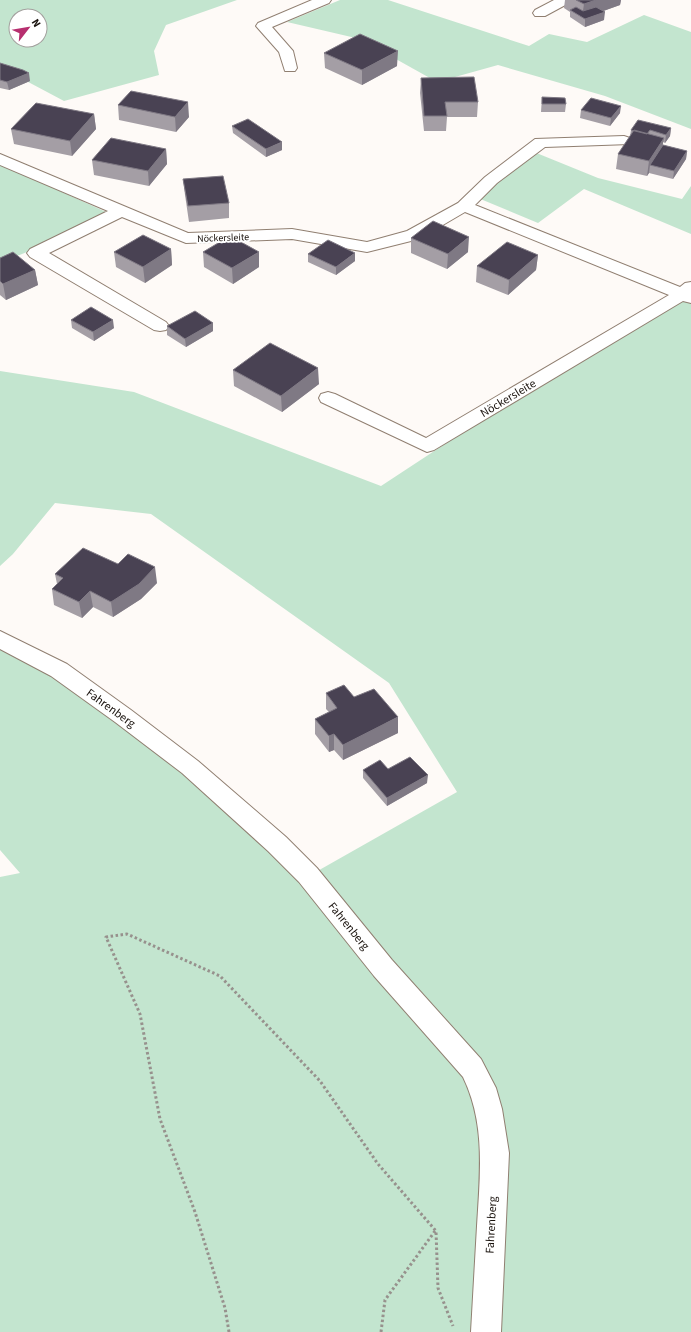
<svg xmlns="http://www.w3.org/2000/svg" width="691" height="1332" font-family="'Source Sans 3',sans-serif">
<rect width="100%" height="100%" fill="#fefaf7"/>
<path fill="#c3e5cf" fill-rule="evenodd" d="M 0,0 L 237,0 L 166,25 L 154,51 L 159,75 L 64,101 L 0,67 ZM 16,16 L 40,16 L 40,40 L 16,40 Z
M 340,0 L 388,0 L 529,46 L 549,34 L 587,42 L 644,15 L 691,32 L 691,129 L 605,96 L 498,65 L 437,82 L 360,39 L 287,22 Z
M 534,152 L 598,178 L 682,199 L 691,186 L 691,234 L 584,189 L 538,223 L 478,198 Z
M 0,164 L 115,216 L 0,263 Z
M 673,294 L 691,303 L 691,1332 L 499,1332 L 493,1110 L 314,873 L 457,792 L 389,683 L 151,514 L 55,503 L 13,554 L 0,566 L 0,371 L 134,392 L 381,486 Z
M 0,643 L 119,720 L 267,841 L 468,1070 L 483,1109 L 480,1332 L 0,1332 L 0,877 L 20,873 L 0,850 Z"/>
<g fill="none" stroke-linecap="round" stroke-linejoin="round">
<g stroke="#907f71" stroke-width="2">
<path id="minor" d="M 312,0 L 331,0 L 329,3 L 272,27 L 293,51 L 297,68 L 295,71 L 285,71 L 279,52 L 256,26 L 258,23 Z
M 554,0 L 571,0 L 569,3 L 545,16 L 535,16 L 533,13 L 535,10 Z
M 624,136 L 630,138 L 632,141 L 630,144 L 545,147 L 497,183 L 475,205 L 680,287 L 685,283 L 691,282 L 691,303 L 683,301 L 434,450 L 427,452 L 321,402 L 319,398 L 321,394 L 328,392 L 335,394 L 426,438 L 669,295 L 465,212 L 419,239 L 367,252 L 292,239 L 186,243 L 122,217 L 49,253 L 166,322 L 169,326 L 166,330 L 160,331 L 154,330 L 30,257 L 27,253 L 30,249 L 108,211 L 0,165 L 0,154 L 188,233 L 292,229 L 367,242 L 407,231 L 458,203 L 485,177 L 535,139 Z
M 0,631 L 67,664 L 131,710 L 198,761 L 286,837 L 317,868 L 392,960 L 481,1059 L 496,1088 L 502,1109 L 509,1153 L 501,1332 L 471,1332 C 473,1297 475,1261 477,1226 C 480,1175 486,1124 463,1077 L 374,976 L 299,882 L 268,851 L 182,773 L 115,722 L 51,676 L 0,649 Z"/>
</g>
<path stroke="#97918d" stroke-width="3" stroke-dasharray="2.5 2.5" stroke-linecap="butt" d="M 229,1332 L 225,1308 L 195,1212 L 160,1119 L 140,1014 L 106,937 L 127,934 L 220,976 L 320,1081 L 378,1164 L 436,1231 L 438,1288 L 453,1326
M 381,1332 L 385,1300 L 435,1231"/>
<use href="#minor" fill="#fff" fill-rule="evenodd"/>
</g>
<path fill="#a49ea5" d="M 565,0 L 621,0 L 620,5 L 603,11 L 604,20 L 585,27 L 570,17 L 570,12 L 564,8 Z
M 324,53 L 397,66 L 362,85 L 325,68 Z
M 0,63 L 30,81 L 9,90 L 0,88 Z
M 421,78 L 478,102 L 477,117 L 447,117 L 446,131 L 424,131 L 420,93 Z
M 542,97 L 566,104 L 565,112 L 541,112 Z
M 118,105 L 189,117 L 176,132 L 119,120 Z
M 581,110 L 620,113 L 610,126 L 580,118 Z
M 94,114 L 96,129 L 72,156 L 14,144 L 11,129 Z
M 232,126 L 282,150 L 266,157 L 233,133 Z
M 671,128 L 670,136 L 665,143 L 663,142 L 663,145 L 687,151 L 686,159 L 673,179 L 649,173 L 647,176 L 616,169 L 618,154 L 630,136 L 631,130 Z
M 166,149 L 167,164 L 149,186 L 94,175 L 92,160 Z
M 183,179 L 229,203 L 229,218 L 189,222 L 185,195 Z
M 411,238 L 468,252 L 447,269 L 411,253 Z
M 171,249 L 172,265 L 145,283 L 116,267 L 114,252 Z
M 203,252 L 259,267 L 233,284 L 204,267 Z
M 308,254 L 355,261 L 336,275 L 308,262 Z
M 538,255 L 536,270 L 508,295 L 476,282 L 477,266 Z
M 0,258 L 35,270 L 38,285 L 6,300 L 0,295 Z
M 71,320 L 114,328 L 94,341 L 72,328 Z
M 213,323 L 213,331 L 186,347 L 167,335 L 167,326 Z
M 233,370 L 319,384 L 282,412 L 234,386 Z
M 55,574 L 157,583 L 141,599 L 113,617 L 93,607 L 82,618 L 54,605 L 52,589 L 57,584 Z
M 326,693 L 354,697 L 398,733 L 343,760 L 334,750 L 329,752 L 315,734 L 315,719 L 329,712 L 326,709 Z
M 388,769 L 427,783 L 387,806 L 363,778 L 363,770 Z"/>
<path fill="#7f7984" d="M 596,0 L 621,0 L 620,5 L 584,18 L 582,17 L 584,4 Z
M 605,12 L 604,20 L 585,27 L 585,19 Z
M 398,51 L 397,66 L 362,85 L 362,70 Z
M 29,73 L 30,81 L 9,90 L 7,82 Z
M 188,102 L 189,117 L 176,132 L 175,117 Z
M 621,106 L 620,113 L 610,126 L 611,118 Z
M 94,114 L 96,129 L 72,156 L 70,141 Z
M 671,128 L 670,136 L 665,143 L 666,135 Z
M 664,138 L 661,153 L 650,165 L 649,173 L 647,176 L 649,161 Z
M 282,142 L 282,150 L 266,157 L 266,149 Z
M 166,149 L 167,164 L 149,186 L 148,171 Z
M 687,151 L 686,159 L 673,179 L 674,171 Z
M 469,237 L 468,252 L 447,269 L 448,254 Z
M 171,249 L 172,265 L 145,283 L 143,267 Z
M 259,252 L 259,267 L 233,284 L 232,268 Z
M 355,253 L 355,261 L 336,275 L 336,267 Z
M 538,255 L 536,270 L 508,295 L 509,280 Z
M 35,270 L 38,285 L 6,300 L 3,284 Z
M 113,320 L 114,328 L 94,341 L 93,332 Z
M 213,323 L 213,331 L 186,347 L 185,339 Z
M 318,368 L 319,384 L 282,412 L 281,396 Z
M 155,567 L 157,583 L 141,599 L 113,617 L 111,602 Z
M 90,591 L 93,607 L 82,618 L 79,602 Z
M 398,717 L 398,733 L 343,760 L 343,745 Z
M 334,734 L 334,750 L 329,752 L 329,736 Z
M 428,775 L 427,783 L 387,806 L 387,798 Z"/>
<path fill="#494253" stroke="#7f7984" d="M 576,0 L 596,0 L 584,4 Z
M 576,7 L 583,11 L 596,7 L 605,12 L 585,19 L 570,10 Z
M 360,34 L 398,51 L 362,70 L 324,53 Z
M 0,63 L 23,70 L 29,73 L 7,82 L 0,80 Z
M 474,77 L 478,102 L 445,102 L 447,116 L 424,116 L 421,78 Z
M 131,91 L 188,102 L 175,117 L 118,105 Z
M 542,97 L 565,98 L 566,104 L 542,104 Z
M 591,98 L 621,106 L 611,118 L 581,110 Z
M 36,103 L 94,114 L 70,141 L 11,129 Z
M 248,119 L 282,142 L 266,149 L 232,126 Z
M 638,120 L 671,128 L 666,135 L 650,130 L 647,134 L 631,130 Z
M 634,130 L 664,138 L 649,161 L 618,154 Z
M 111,138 L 166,149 L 148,171 L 92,160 Z
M 663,145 L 687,151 L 674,171 L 650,165 Z
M 223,176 L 229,203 L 188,206 L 183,179 Z
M 433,221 L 469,237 L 448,254 L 411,238 Z
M 143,235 L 171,249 L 143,267 L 114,252 Z
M 230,236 L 259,252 L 232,268 L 203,252 Z
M 328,240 L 355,253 L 336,267 L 308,254 Z
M 507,242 L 538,255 L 509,280 L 477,266 Z
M 13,252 L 35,270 L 3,284 L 0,281 L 0,258 Z
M 91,307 L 113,320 L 93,332 L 71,320 Z
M 195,311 L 213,323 L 185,339 L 167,326 Z
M 270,343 L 318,368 L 281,396 L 233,370 Z
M 83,548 L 118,564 L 128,554 L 155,567 L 139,584 L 111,602 L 90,591 L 79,602 L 52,589 L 63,578 L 55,574 Z
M 344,685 L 354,697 L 374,689 L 398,717 L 343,745 L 334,734 L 329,736 L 315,719 L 337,708 L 326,693 Z
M 410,757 L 428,775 L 387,798 L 363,770 L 380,760 L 388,769 Z"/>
<g text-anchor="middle" stroke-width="4" stroke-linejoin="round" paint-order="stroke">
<g font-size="10" fill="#19120d" stroke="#fff">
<text transform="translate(223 237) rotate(-2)" y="4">Nöckersleite</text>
</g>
<g font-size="12" fill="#19120d" stroke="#fff">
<text transform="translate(508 398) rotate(-31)" y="4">Nöckersleite</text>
<text transform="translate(111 708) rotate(36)" y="4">Fahrenberg</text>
<text transform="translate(349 926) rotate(51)" y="4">Fahrenberg</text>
<text transform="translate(491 1225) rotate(-87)" y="4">Fahrenberg</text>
</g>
</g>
<g transform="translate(28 28) rotate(59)"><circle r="19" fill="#ffffff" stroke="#a3a09e"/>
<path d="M0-3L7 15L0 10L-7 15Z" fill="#b72f6f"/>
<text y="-6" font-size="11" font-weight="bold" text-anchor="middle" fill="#19120d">N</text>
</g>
</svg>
